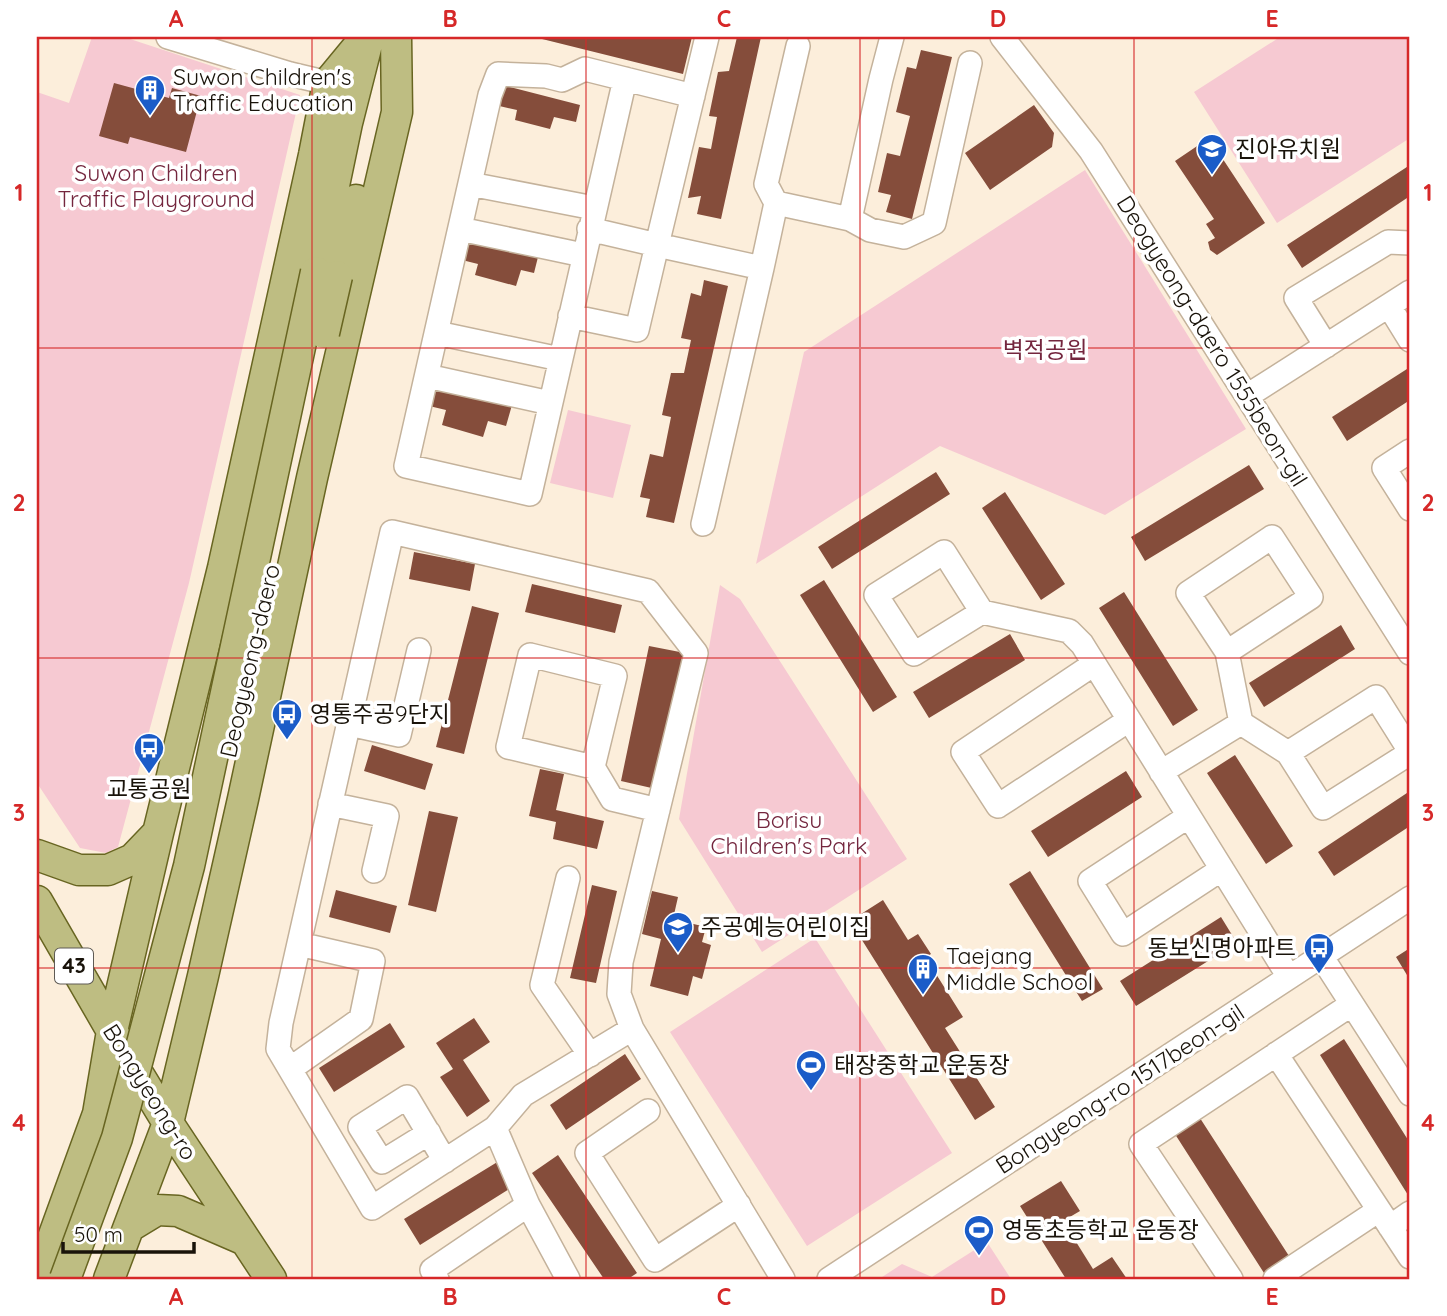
<svg xmlns="http://www.w3.org/2000/svg" width="1447" height="1316" font-family="Quicksand,'Noto Sans KR',sans-serif">
<rect width="100%" height="100%" fill="#fceedb"/>
<path fill="#f6c9d2" d="M 92,37 L 124,37 L 300,95 L 189,583 L 118,847 L 106,853 L 80,848 L 37,783 L 37,92 L 69,103 Z
M 1280,37 L 1410,37 L 1410,138 L 1277,223 L 1194,92 Z
M 1085,170 L 1246,429 L 1105,515 L 940,446 L 756,564 L 804,352 Z
M 568,410 L 631,425 L 613,498 L 550,483 Z
M 720,585 L 740,599 L 907,859 L 762,952 L 679,819 Z
M 815,938 L 952,1153 L 807,1246 L 670,1032 Z
M 987,1242 L 1011,1279 L 879,1279 L 902,1264 L 932,1277 Z"/>
<path fill="#854d3b" d="M 534,37 L 692,37 L 683,74 Z
M 737,37 L 761,37 L 721,219 L 697,214 L 701,196 L 688,198 L 699,147 L 711,149 L 717,117 L 709,116 L 718,72 L 729,71 Z
M 921,50 L 952,57 L 912,219 L 886,212 L 891,195 L 878,192 L 887,153 L 900,156 L 910,116 L 896,112 L 907,67 L 916,69 Z
M 114,83 L 169,98 L 172,88 L 201,96 L 186,152 L 130,137 L 128,144 L 99,136 Z
M 502,85 L 580,105 L 576,122 L 554,117 L 550,129 L 515,120 L 517,110 L 495,105 Z
M 1034,105 L 1054,133 L 1052,147 L 990,190 L 965,153 Z
M 1209,138 L 1265,223 L 1217,255 L 1210,250 L 1208,242 L 1215,238 L 1206,224 L 1214,219 L 1175,161 Z
M 1410,165 L 1410,196 L 1302,268 L 1287,245 Z
M 464,234 L 539,253 L 534,273 L 521,270 L 516,286 L 475,275 L 478,264 L 458,259 Z
M 704,280 L 728,286 L 674,523 L 646,517 L 650,499 L 640,497 L 650,454 L 663,457 L 671,417 L 662,415 L 671,373 L 684,373 L 691,340 L 681,338 L 691,293 L 701,296 Z
M 1407,369 L 1410,374 L 1410,400 L 1347,441 L 1332,417 Z
M 431,383 L 512,405 L 506,426 L 488,421 L 483,437 L 442,425 L 446,410 L 425,405 Z
M 1249,465 L 1264,489 L 1145,561 L 1131,537 Z
M 936,472 L 950,494 L 832,569 L 818,547 Z
M 1005,492 L 1065,584 L 1041,600 L 982,508 Z
M 414,552 L 475,564 L 470,591 L 409,579 Z
M 824,580 L 897,697 L 873,712 L 800,595 Z
M 532,584 L 622,605 L 615,633 L 525,612 Z
M 1124,592 L 1198,710 L 1173,726 L 1099,608 Z
M 472,606 L 499,613 L 464,754 L 436,747 Z
M 1341,625 L 1355,649 L 1264,707 L 1249,683 Z
M 1010,634 L 1025,660 L 929,718 L 913,692 Z
M 649,646 L 685,653 L 656,789 L 621,781 Z
M 372,745 L 433,764 L 425,790 L 364,771 Z
M 1235,755 L 1293,846 L 1266,864 L 1207,773 Z
M 540,769 L 564,774 L 556,810 L 604,821 L 597,849 L 553,839 L 556,822 L 529,816 Z
M 1126,771 L 1142,797 L 1048,857 L 1031,831 Z
M 1410,791 L 1410,826 L 1334,876 L 1318,852 Z
M 429,811 L 458,817 L 436,912 L 408,905 Z
M 1030,871 L 1103,989 L 1082,1001 L 1009,884 Z
M 592,885 L 617,891 L 596,983 L 570,978 Z
M 336,890 L 397,906 L 390,933 L 329,917 Z
M 652,891 L 678,897 L 673,919 L 706,927 L 702,942 L 711,945 L 702,979 L 693,976 L 688,996 L 650,986 L 661,939 L 642,934 Z
M 883,900 L 908,940 L 918,934 L 931,954 L 911,966 L 917,974 L 931,966 L 963,1017 L 945,1028 L 995,1107 L 975,1120 L 850,921 Z
M 1221,917 L 1237,943 L 1136,1006 L 1120,981 Z
M 1410,948 L 1410,980 L 1396,957 Z
M 474,1018 L 490,1042 L 463,1060 L 490,1101 L 467,1117 L 440,1077 L 453,1069 L 436,1043 Z
M 390,1023 L 405,1047 L 334,1092 L 319,1068 Z
M 1344,1039 L 1410,1143 L 1410,1194 L 1408,1195 L 1320,1055 Z
M 625,1054 L 641,1079 L 566,1130 L 550,1105 Z
M 1198,1115 L 1289,1256 L 1264,1273 L 1173,1131 Z
M 558,1155 L 637,1273 L 628,1279 L 604,1279 L 532,1173 Z
M 499,1161 L 514,1186 L 420,1245 L 404,1219 Z
M 1061,1181 L 1080,1211 L 1063,1221 L 1093,1269 L 1112,1257 L 1127,1279 L 1066,1279 L 1020,1206 Z"/>
<g fill="none" stroke-linecap="round" stroke-linejoin="round">
<g stroke="#c4b29b" stroke-width="26">
<path id="minor" d="M 168,37 L 290,74 L 328,83
M 707,37 L 657,245 L 762,268 L 776,203 L 850,219 L 881,79 L 892,37
M 1002,37 L 1091,151 L 1410,653
M 625,79 L 530,494 L 406,466 L 490,95 L 498,74 L 546,76 L 562,80 L 585,69 L 693,96
M 470,184 L 594,208
M 776,203 L 766,184 L 798,46
M 850,219 L 870,230 L 904,237 L 934,223 L 970,63
M 460,229 L 583,255
M 1389,306 L 1410,340
M 570,316 L 637,330 L 657,245 L 589,229
M 437,333 L 560,359
M 1326,346 L 1296,298 L 1388,242 L 1410,243
M 427,376 L 550,403
M 1247,396 L 1410,292
M 1410,451 L 1384,468 L 1410,509
M 703,524 L 762,268
M 982,612 L 944,552 L 876,595 L 914,654 L 982,612 L 1069,631 L 1082,644 L 1289,977
M 1227,652 L 1311,597 L 1272,537 L 1188,593 L 1227,652 L 1241,723 L 1288,753 L 1323,808 L 1410,753
M 1094,664 L 963,752 L 998,806 L 1129,720
M 349,724 L 399,735 L 419,650
M 1288,753 L 1376,697 L 1410,751
M 593,767 L 508,747 L 530,655 L 615,676 L 593,767 L 612,799 L 658,810
M 1161,772 L 1241,723
M 330,804 L 387,816 L 374,871
M 1189,816 L 1090,881 L 1123,934 L 1222,869
M 568,878 L 542,985 L 590,1055
M 1321,956 L 1410,1094
M 632,1029 L 523,1095 L 495,1128 L 372,1208 L 278,1049 L 281,1023 L 392,532 L 648,591 L 696,653 L 621,962 L 619,994 L 632,1029 L 783,1279
M 1276,1054 L 1410,1257
M 290,1069 L 361,1019 L 373,961 L 299,944
M 648,1111 L 587,1153 L 655,1260 L 739,1205
M 495,1128 L 528,1205 L 568,1279
M 429,1133 L 382,1162 L 360,1127 L 407,1097 L 445,1161
M 1390,1227 L 1410,1213
M 437,1279 L 432,1270 L 528,1205
M 829,1279 L 1410,898
M 1231,1279 L 1141,1144 L 1352,1004
M 1275,1279 L 1379,1210"/>
</g>
<g stroke="#686521" stroke-width="33">
<path id="major" d="M 316,272 L 347,123 L 368,40
M 337,276 L 356,200
M 37,855 L 79,870 L 108,870 L 133,859 L 157,834
M 37,901 L 112,1031 L 168,1123 L 271,1279
M 129,1227 L 157,1210 L 178,1211 L 245,1240
M 38,1279 L 98,1114 L 112,1031 L 158,833 L 223,568 L 314,155 L 328,83 L 366,37
M 109,1279 L 168,1123 L 203,976 L 243,799 L 312,478 L 397,112 L 396,37"/>
</g>
<use href="#minor" stroke="#fff" stroke-width="23"/>
<use href="#major" stroke="#bebd82" stroke-width="30"/>
<g stroke="#686521" stroke-width="33" stroke-linecap="butt">
<path id="major-bridge" d="M 324,333 L 337,276
M 65,1279 L 117,1138 L 189,866 L 316,272"/>
</g>
<use href="#major-bridge" stroke="#bebd82" stroke-width="30"/>
</g>
<path fill="none" stroke="#d62828" stroke-width="2" stroke-opacity="0.55" d="M 312,37 L 312,1279M 586,37 L 586,1279M 860,37 L 860,1279M 1134,37 L 1134,1279M 37,348 L 1410,348M 37,658 L 1410,658M 37,968 L 1410,968"/>
<defs>
<g id="building-pin" transform="scale(1.575)"><path d="M0 17L-7.5 6A9.5 9.5 0 1 1 7.5 6Z" fill="#1b5cc8" stroke="#fff"/><path d="M-4-6H4V6H1V3H-1V6H-4ZM-2.5-4.3h1.7v1.8h-1.7ZM.8-4.3h1.7v1.8H.8ZM-2.5-1h1.7V.8h-1.7ZM.8-1h1.7V.8H.8Z" fill="#fff"/></g>
<g id="school-pin" transform="scale(1.575)"><path d="M0 17L-7.5 6A9.5 9.5 0 1 1 7.5 6Z" fill="#1b5cc8" stroke="#fff"/><path d="M0-5L7-2L0 1L-7-2ZM-4 1L0 2.5L4 1V4Q0 6-4 4Z" fill="#fff"/></g>
<g id="bus-pin" transform="scale(1.575)"><path d="M0 17L-7.5 6A9.5 9.5 0 1 1 7.5 6Z" fill="#1b5cc8" stroke="#fff"/><path d="M-5-6H5V4H4V6H2V4H-2V6H-4V4H-5ZM-3.5-4V0h7V-4ZM-3.5 1.2v1.5H-2V1.2ZM2 1.2v1.5H3.5V1.2Z" fill="#fff"/></g>
<g id="stadium-pin" transform="scale(1.575)"><path d="M0 17L-7.5 6A9.5 9.5 0 1 1 7.5 6Z" fill="#1b5cc8" stroke="#fff"/><path d="M0-5a6.5 5 0 1 0 0 10a6.5 5 0 1 0 0-10ZM-3.5-1.8h7v3.6h-7Z" fill="#fff"/></g>
</defs>
<g fill-rule="evenodd">
<use href="#building-pin" x="150" y="90"/>
<use href="#school-pin" x="1212" y="149"/>
<use href="#bus-pin" x="287" y="714"/>
<use href="#bus-pin" x="149" y="748"/>
<use href="#school-pin" x="678" y="927"/>
<use href="#bus-pin" x="1319" y="948"/>
<use href="#building-pin" x="923" y="969"/>
<use href="#stadium-pin" x="811" y="1065"/>
<use href="#stadium-pin" x="979" y="1230"/>
</g>
<g text-anchor="middle" stroke-width="7" stroke-linejoin="round" paint-order="stroke">
<rect fill="#fff" stroke="#5e5a54" stroke-width="2" x="55" y="948.5" width="38" height="35" rx="5"/>
<g font-size="21" font-weight="bold" fill="#19130a">
<text x="74" y="973">43</text>
</g>
<g font-size="23" fill="#19130a" stroke="#fff" text-anchor="start">
<text x="173" y="85">Suwon Children's<tspan x="173" dy="26">Traffic Education</tspan></text>
<text x="1235" y="157">진아유치원</text>
<text x="310" y="722">영통주공9단지</text>
<text x="149" y="797" text-anchor="middle">교통공원</text>
<text x="701" y="935">주공예능어린이집</text>
<text x="1296" y="956" text-anchor="end">동보신명아파트</text>
<text x="946" y="964">Taejang<tspan x="946" dy="26">Middle School</tspan></text>
<text x="834" y="1073">태장중학교 운동장</text>
<text x="1002" y="1238">영동초등학교 운동장</text>
</g>
<g font-size="23" fill="#74263e" stroke="#fff">
<text x="156" y="181">Suwon Children<tspan x="156" dy="26">Traffic Playground</tspan></text>
<text x="1045" y="358">벽적공원</text>
<text x="789" y="828">Borisu<tspan x="789" dy="26">Children's Park</tspan></text>
</g>
<g font-size="23" fill="#19130a" stroke="#fff">
<text transform="translate(1212 341) rotate(58)" y="8">Deogyeong-daero 1555beon-gil</text>
<text transform="translate(250 661) rotate(-77)" y="8">Deogyeong-daero</text>
<text transform="translate(1120 1089) rotate(-33)" y="8">Bongyeong-ro 1517beon-gil</text>
<text transform="translate(150 1092) rotate(58)" y="8">Bongyeong-ro</text>
</g>
</g>
<rect width="1447" height="1316" fill="none" stroke="#ffffff" stroke-width="77"/>
<path d="M63 1242v10h131v-10" fill="none" stroke="#19130a" stroke-width="3.5"/>
<text x="74" y="1242" font-size="21" fill="#19130a" stroke="#ffffff" stroke-width="5" paint-order="stroke">50 m</text>
<rect x="38" y="38" width="1370" height="1240" fill="none" stroke="#d62828" stroke-width="2.5"/>
<g font-size="23" text-anchor="middle" font-weight="bold" fill="#d62828">
<text x="176" y="27">A</text>
<text x="450" y="27">B</text>
<text x="724" y="27">C</text>
<text x="998" y="27">D</text>
<text x="1272" y="27">E</text>
<text x="19" y="201">1</text>
<text x="1428" y="201">1</text>
<text x="19" y="511">2</text>
<text x="1428" y="511">2</text>
<text x="19" y="821">3</text>
<text x="1428" y="821">3</text>
<text x="19" y="1131">4</text>
<text x="1428" y="1131">4</text>
<text x="176" y="1305">A</text>
<text x="450" y="1305">B</text>
<text x="724" y="1305">C</text>
<text x="998" y="1305">D</text>
<text x="1272" y="1305">E</text>
</g>
</svg>
